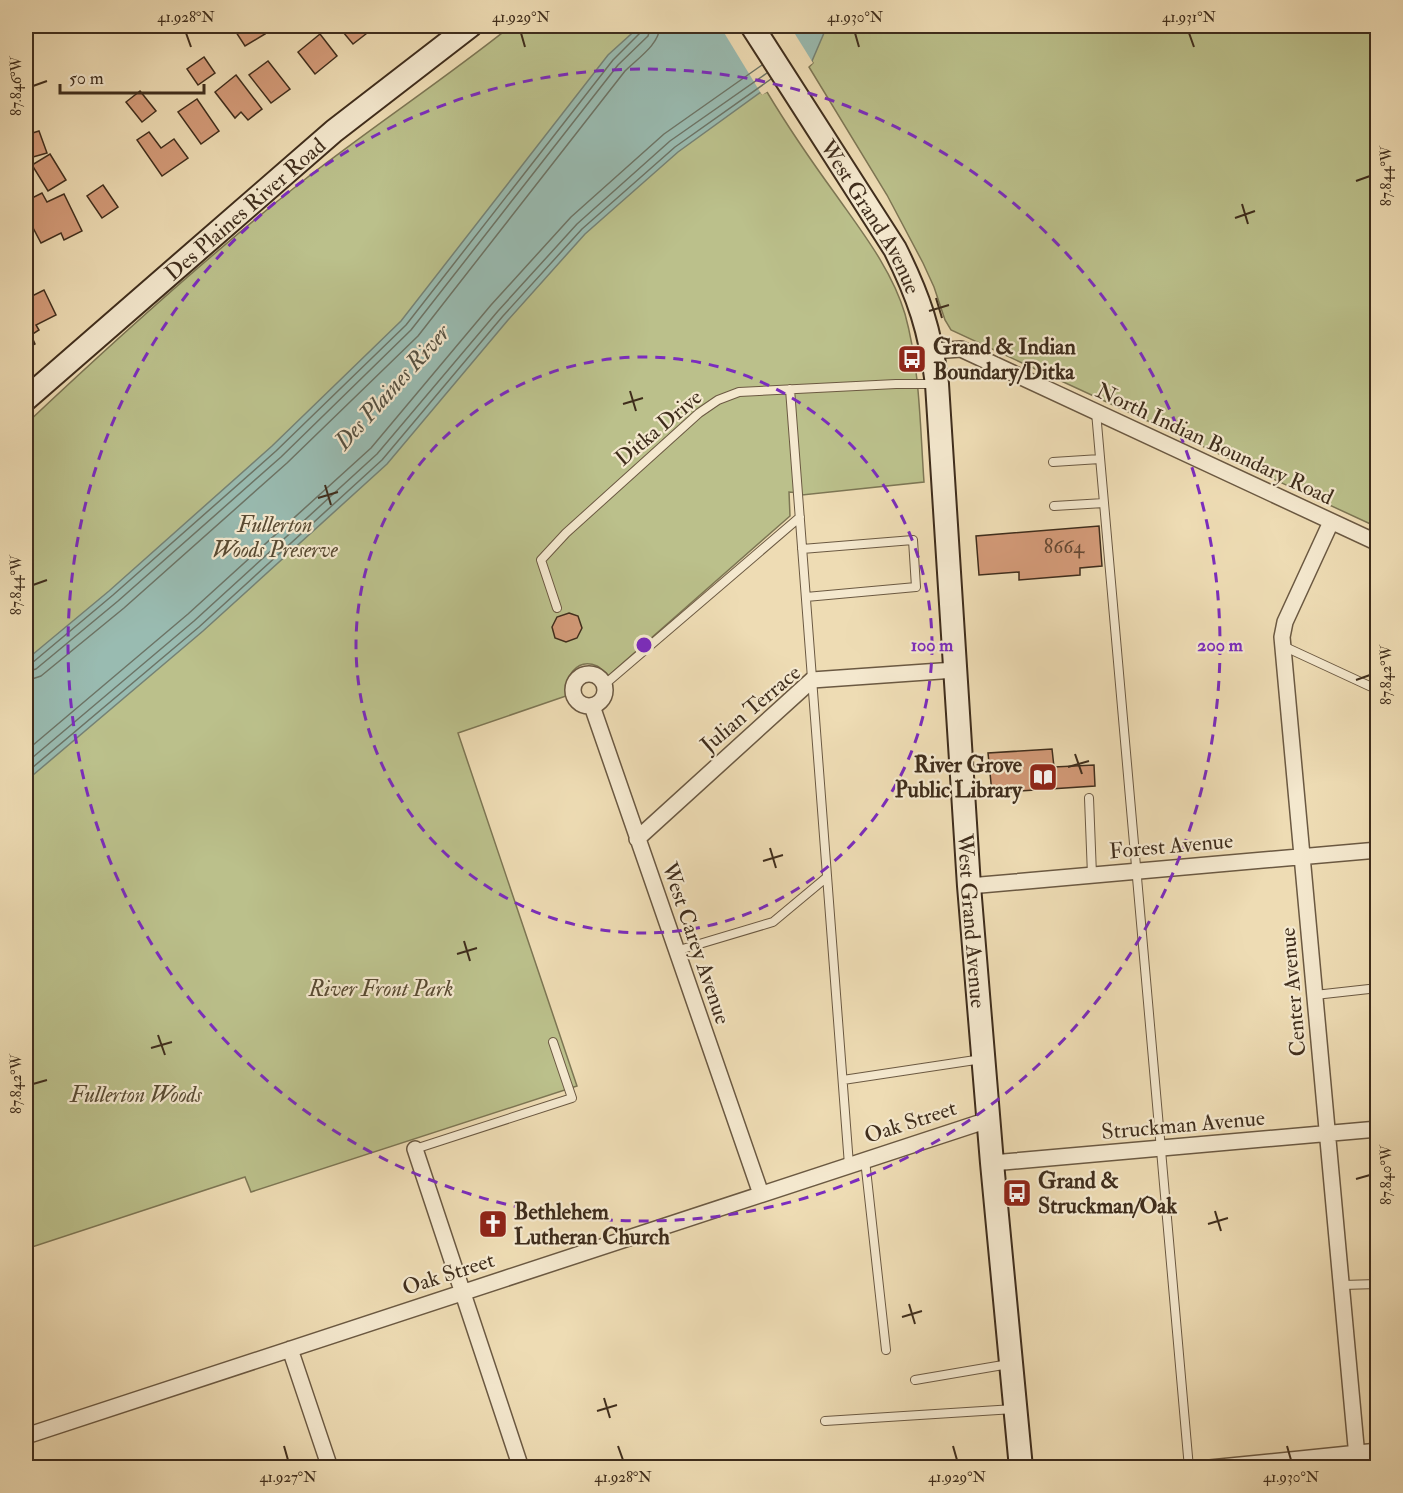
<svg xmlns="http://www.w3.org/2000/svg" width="1403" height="1493" font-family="'IM FELL Double Pica',serif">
<rect width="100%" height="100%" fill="#eedcb4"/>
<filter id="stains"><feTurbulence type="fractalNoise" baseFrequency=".00333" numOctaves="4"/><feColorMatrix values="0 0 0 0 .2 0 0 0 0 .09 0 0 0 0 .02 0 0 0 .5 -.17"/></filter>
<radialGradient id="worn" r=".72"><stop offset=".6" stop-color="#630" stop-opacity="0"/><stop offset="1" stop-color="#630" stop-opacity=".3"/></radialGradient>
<path fill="#bbc08b" stroke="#7d7654" stroke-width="1.5" d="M 511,26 L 720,26 L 762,94 L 767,92 C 788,127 812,162 836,195 C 862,232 892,270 905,314 C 920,368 920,426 924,482 L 802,495 L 801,493 L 789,492 L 790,516 L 608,676 C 605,673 601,668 597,666 C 577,657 563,678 566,696 L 458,733 L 577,1086 L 251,1192 L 245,1177 L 26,1249 L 26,424 C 114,341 204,259 299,184 C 369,129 442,81 511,26 Z
M 790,26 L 1377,26 L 1377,527 L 951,330 L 945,320 L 934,287 L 923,263 L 887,195 L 809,67 L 813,63 Z"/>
<path fill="#99bbb1" stroke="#758275" stroke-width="1.5" d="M 640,26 L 827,26 L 812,61 L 761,92 L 678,152 L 585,234 L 508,320 L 387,464 L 203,631 L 26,781 L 26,660 L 109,591 L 272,446 L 401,321 L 608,55 Z"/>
<path fill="#eedcb4" d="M 720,26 L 790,26 L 813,63 L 762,95 Z"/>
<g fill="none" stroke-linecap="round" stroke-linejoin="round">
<path stroke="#6c7466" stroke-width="1.5" d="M 26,664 L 32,663 L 113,595 L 276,451 L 406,325 L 613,60 L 641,32 L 643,26
M 26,672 L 36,669 L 118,601 L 281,457 L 411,330 L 618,65 L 648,36 L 651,26
M 26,681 L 41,676 L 124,608 L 287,463 L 418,336 L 625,71 C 638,58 659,45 660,26
M 26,751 L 188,614 L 371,448 L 491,305 L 571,217 L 664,134 L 762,65
M 26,763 L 194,621 L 377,454 L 498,311 L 577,224 L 670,141 L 767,73
M 26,773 L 199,627 L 382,460 L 503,316 L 582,229 L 675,147 L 771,79"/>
</g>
<path fill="#d39a78" stroke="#3f2d1c" stroke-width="1.5" d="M 232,26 L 259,26 L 265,34 L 245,46 Z
M 338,26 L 367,26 L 371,30 L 353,44 Z
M 320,34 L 337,56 L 315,74 L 298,52 Z
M 204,57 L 215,73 L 198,85 L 187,69 Z
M 268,61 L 290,89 L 271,103 L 249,75 Z
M 27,64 L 33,83 L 26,85 L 26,65 Z
M 236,75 L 262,109 L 248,120 L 241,112 L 235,118 L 215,92 Z
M 140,91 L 156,111 L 142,122 L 126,102 Z
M 197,99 L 219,131 L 201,144 L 178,112 Z
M 39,131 L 47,153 L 26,159 L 26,135 Z
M 149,132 L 161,148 L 174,139 L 188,158 L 162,176 L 137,140 Z
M 50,154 L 66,180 L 48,191 L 32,165 Z
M 103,185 L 118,207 L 102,218 L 87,196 Z
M 42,193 L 47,202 L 64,194 L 82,231 L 64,240 L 61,233 L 41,243 L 32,226 L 27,228 L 26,225 L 26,201 Z
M 44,290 L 56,315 L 36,325 L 39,330 L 31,335 L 35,344 L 26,349 L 26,299 Z
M 1099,526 L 1102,566 L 1080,568 L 1080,575 L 1019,580 L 1019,572 L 979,575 L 976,536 Z
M 569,613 L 578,616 L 582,628 L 577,638 L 566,642 L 555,638 L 552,627 L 557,617 Z
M 1052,749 L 1054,767 L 1094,765 L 1095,786 L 992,793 L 988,753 Z"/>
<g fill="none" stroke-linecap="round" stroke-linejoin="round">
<g stroke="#6b5942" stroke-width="10">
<path id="service" d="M 790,389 L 849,1165
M 1096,412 L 1189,1468
M 1053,462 L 1100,459
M 1054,506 L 1104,503
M 802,549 L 913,540 L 916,587 L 806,597
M 557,608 L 541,560 L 566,533 L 699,413 L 718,400 L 739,392 L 896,384 L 935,384
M 1283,646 L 1378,690
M 604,685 L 800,517
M 1089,798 L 1092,875
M 676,951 L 773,922 L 827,877
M 1315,995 L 1378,988
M 843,1080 L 982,1059
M 415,1149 L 572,1098 L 553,1042
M 865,1160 L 886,1350
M 1342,1285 L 1378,1284
M 915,1380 L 1009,1364
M 825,1421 L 1014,1409"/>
</g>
<g stroke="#6b5942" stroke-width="18">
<path id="minor" d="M 933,351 L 961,349 L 1378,543
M 1331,522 L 1285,622 L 1282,637 L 1358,1468
M573 690a16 16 0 1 1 32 0a16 16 0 1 1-32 0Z
M 592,706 L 761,1194
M 637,839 L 812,680 L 955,670
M 969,886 L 1378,850
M 415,1149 L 521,1468
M 992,1163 L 1378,1129
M 290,1349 L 330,1468
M 26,1436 L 988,1120
M 1210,1468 L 1378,1451"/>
</g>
<g stroke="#3f2d1c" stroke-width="26">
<g id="secondary">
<path id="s1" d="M 752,26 L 895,249 C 919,297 930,330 937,384 L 969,886 L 992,1163 L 1021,1468"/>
<path id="s2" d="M 26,399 L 334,131 L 470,26"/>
</g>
</g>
<use href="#service" stroke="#f4e8ce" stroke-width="8"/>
<use href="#minor" stroke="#f4e8ce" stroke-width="15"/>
<use href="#secondary" stroke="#f4e8ce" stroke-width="22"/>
</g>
<path fill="none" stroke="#3f2d1c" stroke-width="2" d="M 186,33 L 191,47M 521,33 L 525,47M 855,33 L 859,47M 1189,33 L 1194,47M 33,86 L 47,81M 1356,181 L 1370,176M 1242,204 L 1248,224M 1235,218 L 1255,211M 936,298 L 942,318M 929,311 L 949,305M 630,391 L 636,411M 623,404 L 643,398M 325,485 L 331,505M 318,498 L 338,492M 33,585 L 47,580M 1356,680 L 1370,675M 1075,754 L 1082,774M 1068,767 L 1089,761M 770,848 L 776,868M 763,861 L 783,855M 464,941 L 470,961M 457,954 L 477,948M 158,1035 L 165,1055M 151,1048 L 172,1042M 33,1084 L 47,1080M 1356,1179 L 1370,1175M 1215,1211 L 1221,1231M 1208,1224 L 1228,1218M 909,1304 L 915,1324M 902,1317 L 922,1311M 604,1398 L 610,1418M 597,1411 L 617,1405M 284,1446 L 288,1460M 618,1446 L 623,1460M 953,1446 L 957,1460M 1287,1446 L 1291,1460"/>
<g fill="none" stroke="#7b2cbf" stroke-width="3" stroke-dasharray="10 8">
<circle cx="644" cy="645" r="288"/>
<circle cx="644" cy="645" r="576"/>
</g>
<defs>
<g id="bus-square" transform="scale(1.5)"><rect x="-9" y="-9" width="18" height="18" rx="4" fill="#8f2418" stroke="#f4e8ce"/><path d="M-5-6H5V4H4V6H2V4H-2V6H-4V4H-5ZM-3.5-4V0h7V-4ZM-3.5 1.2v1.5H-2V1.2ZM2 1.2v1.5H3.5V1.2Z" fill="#fff"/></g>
<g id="library-square" transform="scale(1.5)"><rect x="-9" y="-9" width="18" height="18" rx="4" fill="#8f2418" stroke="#f4e8ce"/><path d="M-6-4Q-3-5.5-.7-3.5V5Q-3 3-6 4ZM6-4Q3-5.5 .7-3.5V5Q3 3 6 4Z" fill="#fff"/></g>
<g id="church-square" transform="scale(1.5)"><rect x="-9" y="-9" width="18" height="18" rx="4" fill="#8f2418" stroke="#f4e8ce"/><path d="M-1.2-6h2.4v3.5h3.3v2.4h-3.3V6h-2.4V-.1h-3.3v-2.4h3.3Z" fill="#fff"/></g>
</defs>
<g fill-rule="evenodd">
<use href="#bus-square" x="912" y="359"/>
<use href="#library-square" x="1043" y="777"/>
<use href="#bus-square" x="1017" y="1193"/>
<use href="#church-square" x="493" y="1224"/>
</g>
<g text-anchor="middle" stroke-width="4.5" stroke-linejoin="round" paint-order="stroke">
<g font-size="20" fill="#644833">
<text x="1064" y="553">8664</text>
</g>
<g font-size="22" fill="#3f2d1c" stroke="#f4e8ce">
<text dy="8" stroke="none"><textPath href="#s2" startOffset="290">Des Plaines River Road</textPath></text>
<text dy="8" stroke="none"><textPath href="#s1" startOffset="225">West Grand Avenue</textPath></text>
<text transform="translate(658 427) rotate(-40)" y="8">Ditka Drive</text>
<text transform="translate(1215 443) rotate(25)" y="8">North Indian Boundary Road</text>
<text transform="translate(750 708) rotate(-40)" y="8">Julian Terrace</text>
<text transform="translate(1171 845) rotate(-5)" y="8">Forest Avenue</text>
<text dy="8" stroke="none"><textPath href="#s1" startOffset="945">West Grand Avenue</textPath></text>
<text transform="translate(697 943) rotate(71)" y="8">West Carey Avenue</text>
<text transform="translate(1292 992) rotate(-95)" y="8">Center Avenue</text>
<text transform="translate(910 1121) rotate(-18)" y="8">Oak Street</text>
<text transform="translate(1183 1124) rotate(-5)" y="8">Struckman Avenue</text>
<text transform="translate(448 1273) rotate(-18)" y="8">Oak Street</text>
</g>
<g font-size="22" font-weight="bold" fill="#3f2d1c" stroke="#f4e8ce" text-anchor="start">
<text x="933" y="354">Grand &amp; Indian<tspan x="933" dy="25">Boundary/Ditka</tspan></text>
<text x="1022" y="772" text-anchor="end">River Grove<tspan x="1022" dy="25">Public Library</tspan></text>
<text x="1038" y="1188">Grand &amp;<tspan x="1038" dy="25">Struckman/Oak</tspan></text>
<text x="514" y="1219">Bethlehem<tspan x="514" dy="25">Lutheran Church</tspan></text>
</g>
<g font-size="22" font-style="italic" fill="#584a32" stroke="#f4e8ce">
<text x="275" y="532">Fullerton<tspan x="275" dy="25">Woods Preserve</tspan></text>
<text x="381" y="996">River Front Park</text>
<text x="136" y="1102">Fullerton Woods</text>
</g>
<g font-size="24" font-style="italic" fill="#565041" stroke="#f4e8ce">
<text transform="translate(392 387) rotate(-48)" y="8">Des Plaines River</text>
</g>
</g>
<circle cx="644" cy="645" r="9" fill="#7b2cbf" stroke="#f4e8ce" stroke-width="3"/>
<g font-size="18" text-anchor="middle" font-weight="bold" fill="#7b2cbf" stroke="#f4e8ce" stroke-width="4.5" stroke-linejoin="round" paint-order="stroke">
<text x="932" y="651">100 m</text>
<text x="1220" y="651">200 m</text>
</g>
<rect width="1403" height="1493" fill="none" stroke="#eedcb4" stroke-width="66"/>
<path d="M60 84v9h144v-9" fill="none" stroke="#3f2d1c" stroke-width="3"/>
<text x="69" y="84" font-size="18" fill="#3f2d1c" stroke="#f4e8ce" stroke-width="4.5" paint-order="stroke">50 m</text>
<rect x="33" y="33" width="1337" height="1427" fill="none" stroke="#3f2d1c" stroke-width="2"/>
<g font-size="15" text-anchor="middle" fill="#3f2d1c">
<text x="186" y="22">41.928°N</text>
<text x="521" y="22">41.929°N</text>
<text x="855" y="22">41.930°N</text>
<text x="1189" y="22">41.931°N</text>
<text transform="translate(16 86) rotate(-90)" y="5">87.846°W</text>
<text transform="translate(1386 176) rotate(-90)" y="5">87.844°W</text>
<text transform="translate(16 585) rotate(-90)" y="5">87.844°W</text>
<text transform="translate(1386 675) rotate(-90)" y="5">87.842°W</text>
<text transform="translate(16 1084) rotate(-90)" y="5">87.842°W</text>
<text transform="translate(1386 1175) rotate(-90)" y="5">87.840°W</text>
<text x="288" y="1482">41.927°N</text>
<text x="623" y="1482">41.928°N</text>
<text x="957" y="1482">41.929°N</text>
<text x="1291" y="1482">41.930°N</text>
</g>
<rect width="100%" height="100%" filter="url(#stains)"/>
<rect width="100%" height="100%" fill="url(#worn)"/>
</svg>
